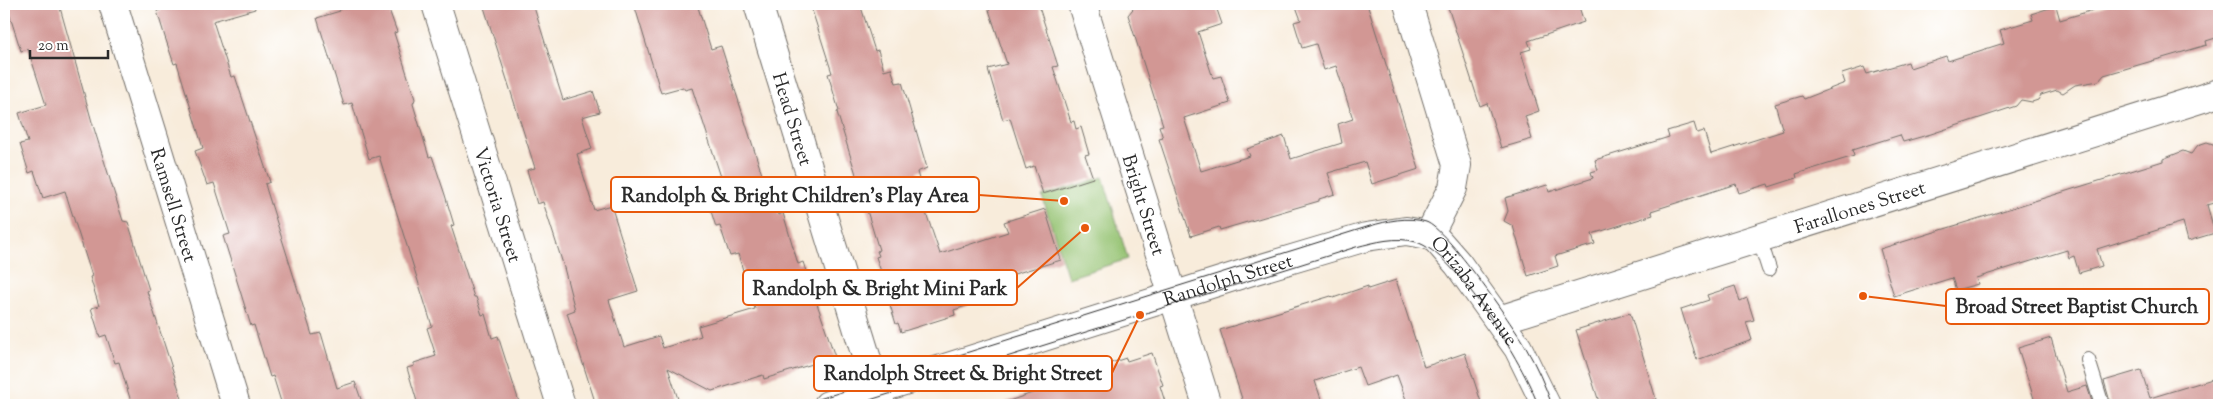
<svg xmlns="http://www.w3.org/2000/svg" width="2223" height="409" font-family="'Sorts Mill Goudy',serif">
<rect width="100%" height="100%" fill="#fff"/>
<filter id="ink" filterUnits="userSpaceOnUse"><feTurbulence type="fractalNoise" baseFrequency=".02" numOctaves="2"/><feDisplacementMap in="SourceGraphic" scale="10" xChannelSelector="R" yChannelSelector="G"/><feConvolveMatrix kernelMatrix="1 2 1 2 8 2 1 2 1" color-interpolation-filters="sRGB"/></filter>
<filter id="wash" filterUnits="userSpaceOnUse"><feTurbulence type="fractalNoise" baseFrequency=".0096" numOctaves="4" result="noise"/><feDisplacementMap in="SourceGraphic" scale="20" xChannelSelector="R" yChannelSelector="G"/><feGaussianBlur stdDeviation="1.12" result="paint"/><feColorMatrix in="noise" values="0 0 0 0 0 0 0 0 0 0 0 0 0 0 0 0 0 1.4 0 .05"/><feComposite in="paint" operator="in"/></filter>
<g filter="url(#wash)">
<rect width="100%" height="100%" fill="#f8ecdb"/>
<path fill="#94c271" stroke="#60764e" d="M 1103,177 L 1128,259 L 1068,278 L 1042,196 Z"/>
<g id="blocks">
<path fill="#d29794" d="M 6,4 L 59,4 L 92,122 L 123,221 L 128,222 L 149,290 L 147,291 L 184,405 L 132,405 L 119,362 L 115,363 L 106,335 L 100,337 L 91,308 L 99,306 L 90,277 L 92,276 L 65,191 L 43,198 L 34,171 L 29,173 L 20,144 L 28,142 L 19,113 L 46,105 L 28,49 L 21,51 Z
M 158,4 L 254,4 L 255,9 L 213,21 L 231,77 L 235,76 L 270,182 L 265,184 L 267,191 L 312,335 L 321,333 L 337,388 L 355,382 L 363,405 L 282,405 L 273,376 L 270,377 L 254,325 L 251,326 L 223,236 L 230,234 L 214,183 L 207,185 L 195,151 L 203,148 L 177,63 L 174,64 L 165,37 L 157,11 L 160,10 Z
M 337,4 L 387,4 L 397,32 L 394,33 L 415,99 L 413,104 L 429,157 L 432,156 L 445,195 L 454,225 L 451,226 L 474,297 L 476,297 L 482,315 L 485,314 L 492,338 L 498,336 L 520,405 L 418,405 L 407,368 L 414,366 L 414,363 L 436,356 L 427,328 L 432,326 L 379,156 L 369,159 L 352,103 L 344,105 L 317,18 L 340,11 Z
M 483,4 L 533,4 L 563,100 L 593,91 L 600,112 L 582,117 L 592,149 L 577,154 L 594,210 L 611,205 L 638,291 L 609,300 L 624,347 L 659,336 L 663,348 L 701,336 L 698,326 L 755,309 L 738,254 L 730,256 L 720,226 L 716,227 L 709,205 L 713,204 L 706,182 L 721,177 L 692,88 L 685,90 L 683,87 L 661,93 L 634,4 L 697,4 L 711,49 L 721,46 L 766,187 L 770,186 L 779,215 L 783,213 L 798,264 L 803,262 L 835,357 L 764,379 L 763,375 L 712,391 L 668,368 L 678,399 L 659,405 L 596,405 L 567,313 L 575,310 L 563,264 L 543,202 L 537,204 L 527,170 L 535,168 Z
M 810,4 L 860,4 L 875,51 L 878,50 L 884,70 L 891,68 L 896,83 L 902,82 L 927,168 L 917,172 L 925,200 L 922,201 L 940,254 L 1008,232 L 1004,222 L 1045,209 L 1061,260 L 1004,277 L 1008,291 L 1002,292 L 1003,294 L 954,310 L 955,315 L 901,332 L 898,323 L 896,324 L 885,289 L 887,289 L 876,257 L 879,256 L 877,251 L 879,250 L 837,112 L 839,111 L 828,74 L 832,73 Z
M 987,4 L 1038,4 L 1058,66 L 1053,67 L 1071,122 L 1074,121 L 1076,129 L 1081,127 L 1089,154 L 1085,155 L 1093,178 L 1043,194 L 1034,166 L 1026,169 L 1010,118 L 1003,120 L 988,69 L 1007,64 Z
M 1137,4 L 1215,4 L 1222,24 L 1198,32 L 1213,78 L 1221,76 L 1230,103 L 1184,118 L 1201,171 L 1250,156 L 1247,149 L 1284,136 L 1291,159 L 1342,143 L 1338,124 L 1353,119 L 1336,66 L 1324,70 L 1316,44 L 1302,48 L 1294,22 L 1301,20 L 1295,4 L 1367,4 L 1419,169 L 1372,184 L 1365,162 L 1328,173 L 1335,194 L 1319,199 L 1319,201 L 1220,230 L 1219,227 L 1191,236 L 1159,139 L 1163,138 L 1159,126 L 1163,125 L 1128,15 Z
M 1447,4 L 1578,4 L 1584,22 L 1528,41 L 1531,49 L 1521,52 L 1539,111 L 1525,116 L 1532,139 L 1501,148 L 1487,103 L 1480,106 Z
M 2113,4 L 2219,4 L 2219,37 L 2206,41 L 2207,45 L 2104,75 L 2099,81 L 2075,85 L 2063,93 L 2057,90 L 2041,95 L 2038,100 L 2032,102 L 2021,100 L 2016,106 L 1931,134 L 1903,142 L 1900,135 L 1852,150 L 1854,156 L 1796,174 L 1797,178 L 1769,187 L 1768,184 L 1739,193 L 1736,184 L 1651,211 L 1653,215 L 1592,234 L 1595,244 L 1555,256 L 1558,266 L 1528,276 L 1513,226 L 1504,221 L 1508,211 L 1505,198 L 1547,185 L 1549,192 L 1593,178 L 1591,172 L 1598,170 L 1595,160 L 1669,137 L 1667,131 L 1694,123 L 1697,133 L 1704,131 L 1711,154 L 1783,131 L 1775,104 L 1802,96 L 1804,99 L 1845,83 L 1842,74 L 1864,67 L 1867,74 L 1908,62 L 1910,68 L 1946,56 L 1948,61 L 2004,43 L 2000,30 L 2033,20 L 2031,14 L 2056,6 L 2060,20 Z
M 2207,142 L 2219,146 L 2219,202 L 2207,205 L 2215,233 L 2188,241 L 2183,222 L 2097,249 L 2102,266 L 2079,273 L 2074,256 L 2069,258 L 2067,250 L 1976,278 L 1978,284 L 1956,290 L 1952,278 L 1894,296 L 1880,249 L 2163,161 L 2163,159 L 2183,151 L 2191,154 L 2198,145 Z
M 1396,280 L 1424,367 L 1465,353 L 1482,405 L 1408,405 L 1397,375 L 1365,386 L 1358,367 L 1315,381 L 1323,405 L 1244,405 L 1220,330 L 1331,296 L 1333,298 L 1368,286 L 1368,289 Z
M 1735,286 L 1740,301 L 1747,298 L 1754,320 L 1746,322 L 1752,340 L 1697,360 L 1681,309 L 1709,300 L 1707,295 Z
M 1630,313 L 1656,399 L 1650,401 L 1651,405 L 1600,405 L 1576,330 Z
M 2051,338 L 2067,392 L 2087,386 L 2093,405 L 2036,405 L 2018,348 Z
M 1152,353 L 1163,385 L 1160,386 L 1166,405 L 1006,405 L 1006,402 L 1097,371 L 1096,368 L 1126,358 L 1127,361 Z
M 2141,370 L 2150,398 L 2219,377 L 2219,405 L 2111,405 L 2104,381 Z"/>
</g>
</g>
<g filter="url(#ink)">
<use href="#blocks" fill-opacity="0" stroke="#736f69" stroke-width="1"/>
<g fill="none" stroke-linecap="round" stroke-linejoin="round">
<g stroke="#736f69" stroke-width="16">
<path id="lane" d="M 1759,238 L 1769,269
M 2088,360 L 2102,405"/>
</g>
<g stroke="#736f69" stroke-width="30">
<g id="street">
<path id="s1" d="M 113,4 L 236,405"/>
<path id="s2" d="M 436,4 L 561,405"/>
<path id="s3" d="M 758,4 L 881,405"/>
<path id="s4" d="M 1082,4 L 1207,405"/>
<path d="M 1408,4 L 1457,165 L 1453,188 L 1429,235"/>
<path id="s5" d="M 1499,320 L 2219,93"/>
</g>
</g>
<g stroke="#736f69" stroke-width="30">
<g id="secondary">
<path id="s6" d="M 828,405 L 1252,271 L 1366,237 L 1406,231 L 1429,235 L 1437,240 L 1458,264 L 1518,348 L 1546,405"/>
</g>
</g>
<use href="#lane" stroke="#fff" stroke-width="14"/>
<use href="#street" stroke="#fff" stroke-width="28"/>
<use href="#secondary" stroke="#fff" stroke-width="28"/>
<path stroke="#2b2b2b" stroke-width="1" d="M 800,405 L 1370,226 C 1387,221 1408,216 1426,222 C 1447,229 1512,324 1525,346 C 1536,365 1545,385 1552,405
M 854,405 L 1356,247 C 1376,242 1396,236 1416,242 C 1457,254 1524,365 1538,405"/>
</g>
</g>
<g text-anchor="middle" stroke-width="5" stroke-linejoin="round" paint-order="stroke">
<g font-size="19" fill="#2b2b2b" stroke="#fff">
<text dy="7" stroke="none"><textPath href="#s3" startOffset="120">Head Street</textPath></text>
<text dy="7" stroke="none"><textPath href="#s1" startOffset="210">Ramsell Street</textPath></text>
<text dy="7" stroke="none"><textPath href="#s2" startOffset="210">Victoria Street</textPath></text>
<text dy="7" stroke="none"><textPath href="#s4" startOffset="210">Bright Street</textPath></text>
<text dy="7" stroke="none"><textPath href="#s5" startOffset="378">Farallones Street</textPath></text>
<text dy="7" stroke="none"><textPath href="#s6" startOffset="419">Randolph Street</textPath></text>
<text dy="7" stroke="none"><textPath href="#s6" startOffset="700">Orizaba Avenue</textPath></text>
</g>
</g>
<path fill="none" stroke="#e8590c" stroke-width="2" d="M1064 201L979 195M1085 228L1017 288M1863 296L1946 306M1140 315L1112 373"/>
<g fill="#e8590c" stroke="#fff" stroke-width="2">
<circle cx="1064" cy="201" r="5"/>
<circle cx="1085" cy="228" r="5"/>
<circle cx="1863" cy="296" r="5"/>
<circle cx="1140" cy="315" r="5"/>
</g>
<g fill="#fff" stroke="#e8590c" stroke-width="2">
<rect x="611" y="177" width="368" height="35" rx="5"/>
<rect x="743" y="270" width="274" height="35" rx="5"/>
<rect x="1946" y="289" width="263" height="35" rx="5"/>
<rect x="814" y="356" width="298" height="35" rx="5"/>
</g>
<g font-size="20" text-anchor="middle" font-weight="bold" fill="#2b2b2b">
<text x="795" y="202">Randolph &amp; Bright Children’s Play Area</text>
<text x="880" y="295">Randolph &amp; Bright Mini Park</text>
<text x="2077" y="313">Broad Street Baptist Church</text>
<text x="963" y="380">Randolph Street &amp; Bright Street</text>
</g>
<rect width="2223" height="409" fill="none" stroke="#fff" stroke-width="20"/>
<path d="M30 50v8h78v-8" fill="none" stroke="#2b2b2b" stroke-width="2.5"/>
<text x="38" y="50" font-size="15" fill="#2b2b2b" stroke="#ffffff" stroke-width="4" paint-order="stroke">20 m</text>
</svg>
